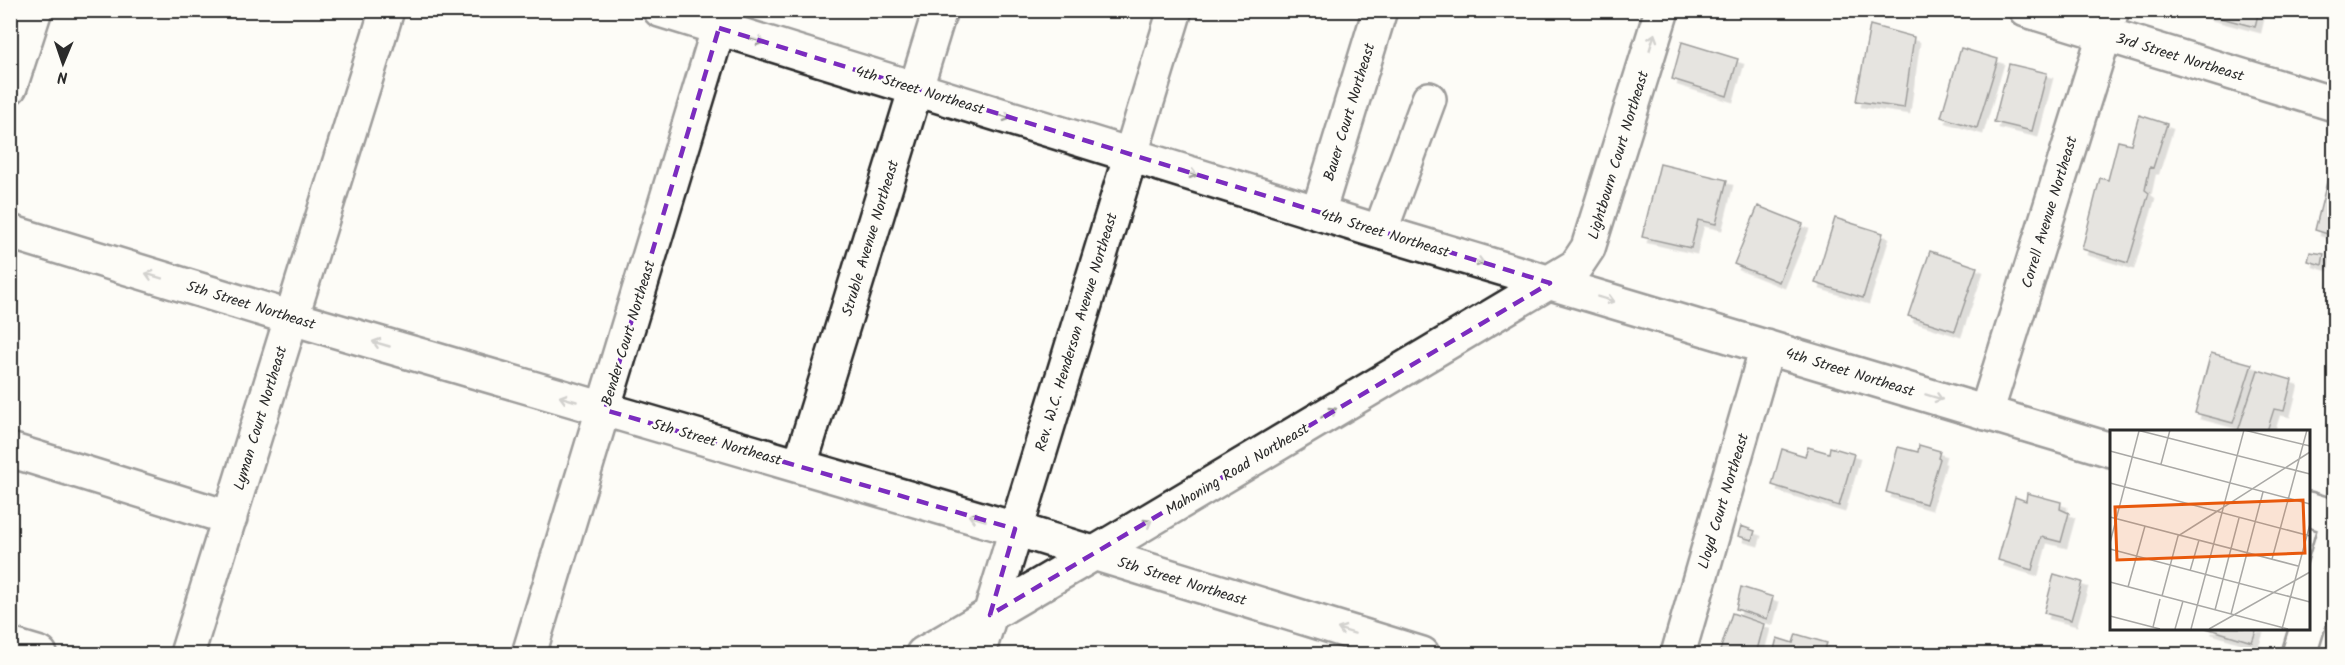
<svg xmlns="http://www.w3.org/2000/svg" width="2345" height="665" font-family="Kalam,sans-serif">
<defs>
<filter id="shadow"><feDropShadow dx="5.5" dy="5.5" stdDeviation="0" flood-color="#0004"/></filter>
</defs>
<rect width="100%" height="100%" fill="#fdfcf7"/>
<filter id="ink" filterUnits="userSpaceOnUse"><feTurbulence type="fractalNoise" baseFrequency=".0167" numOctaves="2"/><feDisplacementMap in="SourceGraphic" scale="12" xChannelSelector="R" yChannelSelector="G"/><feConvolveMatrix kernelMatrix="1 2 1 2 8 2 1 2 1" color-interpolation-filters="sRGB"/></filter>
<g filter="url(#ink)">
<path fill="#c9c8c4" stroke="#2b2b2b" stroke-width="1.5" filter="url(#shadow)" d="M 2191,10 L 2259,10 L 2255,27 Z
M 1870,25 L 1914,37 L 1904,108 L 1856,101 Z
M 1682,42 L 1738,59 L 1727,96 L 1672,79 Z
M 1961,48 L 1998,59 L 1977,128 L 1941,117 Z
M 2009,64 L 2047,73 L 2032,131 L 1994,122 Z
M 2139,115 L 2167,124 L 2153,168 L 2150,167 L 2145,190 L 2149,193 L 2128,263 L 2082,249 L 2100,178 L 2108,180 L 2118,141 L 2131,144 Z
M 1660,164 L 1727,180 L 1716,224 L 1698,220 L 1691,248 L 1642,237 Z
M 2327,182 L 2334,184 L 2334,236 L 2315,230 Z
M 1758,206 L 1803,224 L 1779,282 L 1734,264 Z
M 1835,218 L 1883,233 L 1863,298 L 1815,283 Z
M 1930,251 L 1977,267 L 1955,331 L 1908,316 Z
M 2310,252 L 2324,254 L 2322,265 L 2308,261 Z
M 2211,353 L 2252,364 L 2233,423 L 2195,413 Z
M 2258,370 L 2292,380 L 2284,411 L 2274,409 L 2267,431 L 2238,431 Z
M 1919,445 L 1940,451 L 1938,458 L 1940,459 L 1926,504 L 1886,492 L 1898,447 L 1918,452 Z
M 1808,447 L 1829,453 L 1830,447 L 1854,454 L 1839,506 L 1772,485 L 1782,449 L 1805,456 Z
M 2027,493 L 2061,502 L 2060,509 L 2069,513 L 2061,542 L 2041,537 L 2032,570 L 1998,560 L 2015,497 L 2026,501 Z
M 1741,526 L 1755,531 L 1752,540 L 1738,536 Z
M 2054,574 L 2082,582 L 2071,620 L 2044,613 Z
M 1741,587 L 1773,597 L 1767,619 L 1736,609 Z
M 1732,613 L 1764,624 L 1756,654 L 1719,654 Z
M 2206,628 L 2257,628 L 2252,642 Z
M 1796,634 L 1827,643 L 1823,654 L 1773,654 L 1777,638 L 1793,643 Z"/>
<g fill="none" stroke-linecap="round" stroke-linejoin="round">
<g stroke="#2b2b2b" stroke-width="38">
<path id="minor" d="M 660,10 L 1380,232 L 2111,450
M 2026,10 L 2334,104
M 10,87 L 35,10
M 1318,213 L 1380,10
M 1380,232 L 1429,99
M 1986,413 L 2112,10
M 10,450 L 230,518
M 800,465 L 940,10
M 2308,509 L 2334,517
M 1093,554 L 1576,266 L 1588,248 L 1662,10
M 2308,625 L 2334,533
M 187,654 L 387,10
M 529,654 L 724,10
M 978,654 L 1175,10
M 1678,654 L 1767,347
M 2299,654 L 2307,628"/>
</g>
<g stroke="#2b2b2b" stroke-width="38">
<path id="major" d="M 10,232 L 292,318 L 1015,529 L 1422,654
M 10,645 L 40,654
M 923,654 L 1093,554"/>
</g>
<use href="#minor" stroke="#fdfcf7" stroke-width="33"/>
<use href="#major" stroke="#fdfcf7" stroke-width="33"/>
</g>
<defs><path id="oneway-shaft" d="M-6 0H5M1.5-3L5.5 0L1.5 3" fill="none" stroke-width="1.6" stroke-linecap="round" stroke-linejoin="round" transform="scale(1.5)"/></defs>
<g stroke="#9e9e9b">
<use href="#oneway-shaft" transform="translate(756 40) rotate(17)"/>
<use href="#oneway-shaft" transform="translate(1652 42) rotate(-73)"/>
<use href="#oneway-shaft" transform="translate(1003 116) rotate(17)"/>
<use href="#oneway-shaft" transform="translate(1189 173) rotate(17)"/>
<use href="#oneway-shaft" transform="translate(1476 261) rotate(17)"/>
<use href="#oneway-shaft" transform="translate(154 276) rotate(-163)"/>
<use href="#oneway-shaft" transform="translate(1606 299) rotate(16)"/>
<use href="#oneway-shaft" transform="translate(381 344) rotate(-164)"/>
<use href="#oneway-shaft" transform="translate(1934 397) rotate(17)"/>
<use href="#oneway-shaft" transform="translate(568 399) rotate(-164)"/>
<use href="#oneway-shaft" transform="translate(1329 413) rotate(-31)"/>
<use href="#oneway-shaft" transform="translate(977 518) rotate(-163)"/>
<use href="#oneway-shaft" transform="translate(1144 525) rotate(-30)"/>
<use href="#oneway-shaft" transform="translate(1346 631) rotate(-163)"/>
</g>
</g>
<path d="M0 0H2345V665H0ZM 719,28 L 1550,283 L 990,615 L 1015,529 L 605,410 Z" fill="#fdfcf7" fill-opacity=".55" fill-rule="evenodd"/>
<path fill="none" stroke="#7b2cbf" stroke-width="4.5" stroke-dasharray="12 8" stroke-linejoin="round" d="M 719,28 L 1550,283 L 990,615 L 1015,529 L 605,410 Z"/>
<g text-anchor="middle" stroke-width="4.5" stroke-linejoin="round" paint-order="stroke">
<g font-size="15" fill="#2b2b2b" stroke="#fdfcf7">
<text transform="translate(2180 57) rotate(17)" y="5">3rd Street Northeast</text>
<text transform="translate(920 90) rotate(17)" y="5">4th Street Northeast</text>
<text transform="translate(1349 112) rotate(-73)" y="5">Bauer Court Northeast</text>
<text transform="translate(1618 155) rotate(-73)" y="5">Lightbourn Court Northeast</text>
<text transform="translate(2049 212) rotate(-73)" y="5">Correll Avenue Northeast</text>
<text transform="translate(1385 233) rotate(17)" y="5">4th Street Northeast</text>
<text transform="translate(870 238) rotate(-73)" y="5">Struble Avenue Northeast</text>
<text transform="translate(251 305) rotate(17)" y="5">5th Street Northeast</text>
<text transform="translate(1076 332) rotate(-73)" y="5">Rev. W.C. Henderson Avenue Northeast</text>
<text transform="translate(628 333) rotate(-73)" y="5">Bender Court Northeast</text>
<text transform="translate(1850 372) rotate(17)" y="5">4th Street Northeast</text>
<text transform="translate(260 418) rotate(-73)" y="5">Lyman Court Northeast</text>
<text transform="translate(717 442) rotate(16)" y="5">5th Street Northeast</text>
<text transform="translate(1237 469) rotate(-31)" y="5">Mahoning Road Northeast</text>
<text transform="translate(1723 501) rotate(-73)" y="5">Lloyd Court Northeast</text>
<text transform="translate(1182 581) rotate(17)" y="5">5th Street Northeast</text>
</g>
</g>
<g transform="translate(2110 430)">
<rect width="200" height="200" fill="#fdfcf7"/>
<path fill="none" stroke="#a9a8a5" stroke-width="1.5" d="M 27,0 L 200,44M 134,0 L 200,16M 0,21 L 200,74M 51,34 L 60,0M 0,53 L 200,106M 106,82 L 200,22M 0,87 L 188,136M 0,113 L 29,1M 0,119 L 200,172M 162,129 L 197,0M 80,141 L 89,110M 0,152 L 178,199M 18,157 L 35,96M 52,166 L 68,106 L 106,82M 105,180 L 129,88M 121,184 L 153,62M 0,186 L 50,199M 43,197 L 50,169M 65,199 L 73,171M 81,199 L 134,0M 99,199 L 200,142M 172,199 L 200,94"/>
<path fill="#e8590c" fill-opacity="0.15" stroke="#e8590c" stroke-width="3" d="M 193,70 L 195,123 L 7,130 L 5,77 Z"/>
<rect width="200" height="200" fill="none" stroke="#2b2b2b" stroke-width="3"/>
</g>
<rect width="2345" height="665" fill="none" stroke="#fdfcf7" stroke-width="36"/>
<rect x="18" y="18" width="2309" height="629" fill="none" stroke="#2b2b2b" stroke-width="2" filter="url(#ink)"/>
<g transform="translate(63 63) rotate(182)" stroke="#fdfcf7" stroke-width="4.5" paint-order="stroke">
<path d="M0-4.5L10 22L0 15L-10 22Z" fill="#2b2b2b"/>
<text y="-9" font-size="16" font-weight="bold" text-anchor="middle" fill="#2b2b2b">N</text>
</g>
</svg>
